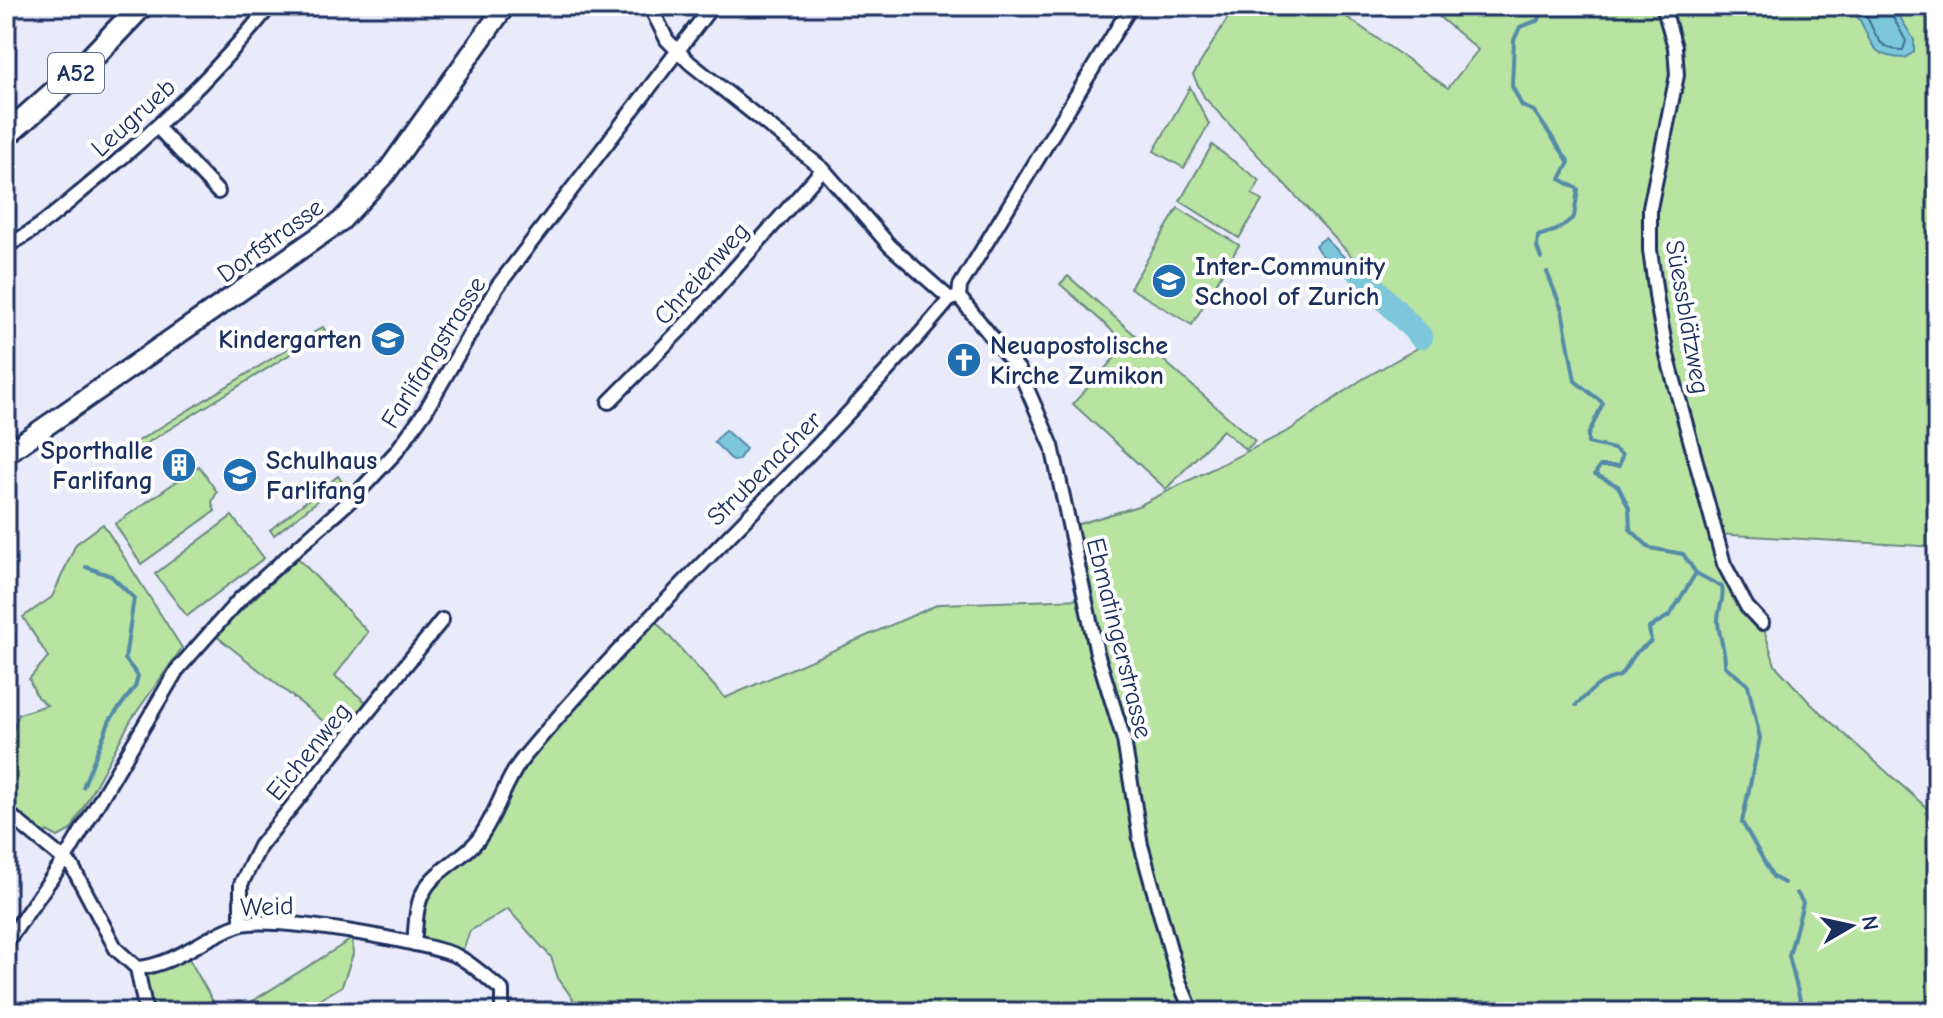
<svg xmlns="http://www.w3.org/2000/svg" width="1943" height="1018" font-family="'Comic Neue',sans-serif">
<rect width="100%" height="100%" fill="#eaebfa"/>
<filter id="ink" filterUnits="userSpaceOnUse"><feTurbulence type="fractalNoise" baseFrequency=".0125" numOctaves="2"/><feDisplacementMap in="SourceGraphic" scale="16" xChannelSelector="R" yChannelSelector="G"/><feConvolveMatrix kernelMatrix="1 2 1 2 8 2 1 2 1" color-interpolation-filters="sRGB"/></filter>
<g filter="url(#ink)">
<path fill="#b8e3a1" stroke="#6a8980" stroke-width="2" d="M 1235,6 L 1331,6 L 1448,88 L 1478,50 L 1430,9 L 1431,6 L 1925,6 L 1937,22 L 1937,547 L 1716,534 L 1734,588 L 1762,623 L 1775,665 L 1811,704 L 1937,817 L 1937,1012 L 582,1012 L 558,978 L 551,957 L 508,909 L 470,931 L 460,957 L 414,944 L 424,889 L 476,843 L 521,760 L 650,615 L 725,698 L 939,604 L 1084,599 L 1069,527 L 1138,506 L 1290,430 L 1361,380 L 1430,341 L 1204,97 L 1193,75 Z
M 1190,87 L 1209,124 L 1184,168 L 1154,151 Z
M 1212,145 L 1260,181 L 1252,194 L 1262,201 L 1239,238 L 1180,201 Z
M 1178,208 L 1239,245 L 1192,325 L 1130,288 Z
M 1068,276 L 1255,441 L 1246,450 L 1223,430 L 1166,489 L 1073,404 L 1127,344 L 1060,284 Z
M 323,327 L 326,332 L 139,448 L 135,443 Z
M 199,466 L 217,492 L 212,502 L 215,511 L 141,564 L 115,524 Z
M 338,476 L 342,482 L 274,535 L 270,530 Z
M 232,516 L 264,558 L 187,616 L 155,574 Z
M 103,524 L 182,648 L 131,720 L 71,830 L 58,837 L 47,831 L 45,834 L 6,802 L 6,734 L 12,732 L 19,714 L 47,705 L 37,697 L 29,679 L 48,657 L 23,617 L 52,597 L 76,544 Z
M 298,558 L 368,632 L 335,676 L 366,702 L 341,735 L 215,635 Z
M 352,939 L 353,954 L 342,986 L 299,1012 L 235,1012 Z
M 188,957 L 219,1012 L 152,1012 L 144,980 L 147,976 Z"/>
<path fill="#7bc8da" stroke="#558ba8" stroke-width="2" d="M 1848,6 L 1893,6 L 1914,40 L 1914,52 L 1905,58 C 1860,58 1875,30 1848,6 Z
M 1325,238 L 1355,268 C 1337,265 1323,262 1315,245 Z
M 725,430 L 746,449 L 738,460 L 733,461 L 714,442 Z"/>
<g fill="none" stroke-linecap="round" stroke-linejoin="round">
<path stroke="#416c90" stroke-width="2" d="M 1860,6 C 1876,25 1872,51 1903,50 L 1906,41 L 1887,6"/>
<path stroke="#558ba8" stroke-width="4" d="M 1541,258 L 1537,247 L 1538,236 L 1557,230 L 1574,217 L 1578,189 L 1560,179 L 1569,162 L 1534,111 L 1522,106 L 1512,86 L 1514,40 L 1520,27 L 1539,20 L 1543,6
M 1547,272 L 1562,310 L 1575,381 L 1603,403 L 1588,435 L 1588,443 L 1614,449 L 1622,455 L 1619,466 L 1600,466 L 1595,474 L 1618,486 L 1629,508 L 1630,529 L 1650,548 L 1683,554 L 1696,573 L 1722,587 C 1725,600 1718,608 1718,620 C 1718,636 1726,649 1725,666 L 1748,685 L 1760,738 L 1742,822 L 1773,877 L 1784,883
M 1576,705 C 1595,688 1596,682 1620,676 L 1636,653 L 1651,641 L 1649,628 L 1670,615 L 1696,573
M 83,787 L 110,720 L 135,687 L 138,676 L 125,659 L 134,598 L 111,576 L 86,567
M 1797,893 L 1803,903 L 1789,956 L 1803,1012"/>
<path stroke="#7bc8da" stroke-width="24" d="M 1355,268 L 1421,337"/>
<g stroke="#1b2f5e" stroke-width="18">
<path id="street" d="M 650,6 L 667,40 L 690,63 L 823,169 L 890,246 L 950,299
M 1663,6 L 1675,47 L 1677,75 L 1650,208 L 1650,250 L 1657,302 L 1667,355 L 1724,564 L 1747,607 L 1762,623
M 159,129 L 218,192
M 10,244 C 39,229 63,207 88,186 C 156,131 215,74 270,6
M 959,297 L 1019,370 L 1052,446 L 1097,653 L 1124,740 L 1141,845 L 1179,981 L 1192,1012
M 959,297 L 960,286 L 1131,6
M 609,402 L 683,327 L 823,169
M 6,812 L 72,866 L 116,949 L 137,968 C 175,965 203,937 239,925 C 269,914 426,942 457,956 C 473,964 488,979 502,990 L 502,1012
M 241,924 L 241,884 L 260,846 L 442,620
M 6,943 L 65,859 L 177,670 L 240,599 L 352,499 L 396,452 L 426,410 L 497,287 L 712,6
M 414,944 C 416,927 415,906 424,891 C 434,871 462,859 477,841 C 497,816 504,781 524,757 C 658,597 816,459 950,299 L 959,297
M 137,968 L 146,1012"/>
</g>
<g stroke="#1b2f5e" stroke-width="24">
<path id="secondary" d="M 6,454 L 341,221 L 386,173 L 505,6"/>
</g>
<g stroke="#1b2f5e" stroke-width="28">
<path id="highway" d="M 6,135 L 80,70 L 141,6"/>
</g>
<use href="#street" stroke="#fff" stroke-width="12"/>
<use href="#secondary" stroke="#fff" stroke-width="18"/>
<use href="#highway" stroke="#fff" stroke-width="22"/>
</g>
</g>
<defs>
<g id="school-disc" transform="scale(1.8)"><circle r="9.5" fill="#1f6fb2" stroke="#fff"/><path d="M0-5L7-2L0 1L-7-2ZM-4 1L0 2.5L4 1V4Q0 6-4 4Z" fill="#fff"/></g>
<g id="church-disc" transform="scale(1.8)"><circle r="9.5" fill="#1f6fb2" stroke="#fff"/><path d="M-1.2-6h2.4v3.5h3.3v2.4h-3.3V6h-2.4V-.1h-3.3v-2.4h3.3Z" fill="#fff"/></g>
<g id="building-disc" transform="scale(1.8)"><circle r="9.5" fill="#1f6fb2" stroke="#fff"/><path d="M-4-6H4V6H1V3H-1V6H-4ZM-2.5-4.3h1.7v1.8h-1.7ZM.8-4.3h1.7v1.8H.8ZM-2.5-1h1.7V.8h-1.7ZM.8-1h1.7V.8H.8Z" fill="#fff"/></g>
</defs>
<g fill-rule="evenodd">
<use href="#school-disc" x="1169" y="281"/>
<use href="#school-disc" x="388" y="339"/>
<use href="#church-disc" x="964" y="360"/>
<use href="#building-disc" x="179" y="465"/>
<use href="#school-disc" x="240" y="475"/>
</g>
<g text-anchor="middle" stroke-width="8" stroke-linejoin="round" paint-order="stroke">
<rect fill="#fff" stroke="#5f6d8e" stroke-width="2" x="48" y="53" width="56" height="40" rx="6"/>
<g font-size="24" font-weight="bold" fill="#1b2f5e">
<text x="76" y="81">A52</text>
</g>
<g font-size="26" fill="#1b2f5e" stroke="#fff">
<text transform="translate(133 117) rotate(-42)" y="9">Leugrueb</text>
<text transform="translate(270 240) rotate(-36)" y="9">Dorfstrasse</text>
<text transform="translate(701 273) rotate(-48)" y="9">Chreienweg</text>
<text transform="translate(1688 317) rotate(80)" y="9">Süessblätzweg</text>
<text transform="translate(433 352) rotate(-58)" y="9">Farlifangstrasse</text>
<text transform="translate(764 468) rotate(-45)" y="9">Strubenacher</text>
<text transform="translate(1120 638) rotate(76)" y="9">Ebmatingerstrasse</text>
<text transform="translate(308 751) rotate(-51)" y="9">Eichenweg</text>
<text transform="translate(267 906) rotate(-2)" y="9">Weid</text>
</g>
<g font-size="26" font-weight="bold" fill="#1b2f5e" stroke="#fff" text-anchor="start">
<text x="1195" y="275">Inter-Community<tspan x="1195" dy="30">School of Zurich</tspan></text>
<text x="362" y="348" text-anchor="end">Kindergarten</text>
<text x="990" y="354">Neuapostolische<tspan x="990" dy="30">Kirche Zumikon</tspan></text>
<text x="153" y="459" text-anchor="end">Sporthalle<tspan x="153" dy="30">Farlifang</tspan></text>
<text x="266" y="469">Schulhaus<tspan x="266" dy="30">Farlifang</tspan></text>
</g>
</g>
<rect width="1943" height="1018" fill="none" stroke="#fff" stroke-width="32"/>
<rect x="16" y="16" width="1911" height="986" fill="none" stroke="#1b2f5e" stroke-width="3" filter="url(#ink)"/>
<g transform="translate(1851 926) rotate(81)" stroke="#ffffff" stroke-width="6" paint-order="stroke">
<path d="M0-6L14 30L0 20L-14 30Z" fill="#1b2f5e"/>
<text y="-12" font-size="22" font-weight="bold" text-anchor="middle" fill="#1b2f5e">N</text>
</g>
</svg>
